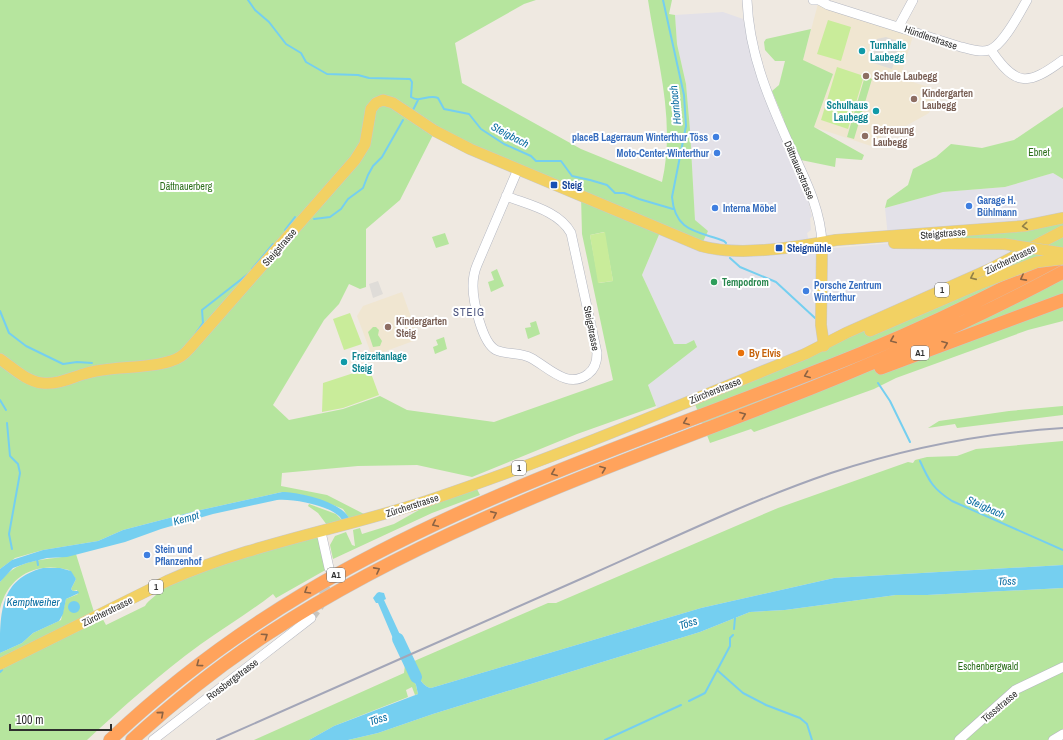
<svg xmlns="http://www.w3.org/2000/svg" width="1063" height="740" font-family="'Archivo Narrow',sans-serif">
<rect width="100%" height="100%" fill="#efe9e1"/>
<path fill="#e3e1e8" d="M 723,12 L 743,19 L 761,77 L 807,195 L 812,217 L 810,218 L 811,230 L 807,233 L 811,250 L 894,243 L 1005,244 L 1014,257 L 659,413 L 648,385 L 686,344 L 674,344 L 642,275 L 661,230 L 695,220 L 690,130 L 686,84 L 677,44 L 675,15 Z
M 1053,173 L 1063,179 L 1063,218 L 888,237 L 885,208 L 943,192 L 1005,187 Z"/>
<path fill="#f0e6d1" d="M 819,0 L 914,33 L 900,78 L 938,90 L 929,113 L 888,136 L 882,134 L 877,148 L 814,127 L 817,118 L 803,60 Z
M 402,292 L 419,339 L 372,356 L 357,316 L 363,306 Z"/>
<path fill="#b6e59e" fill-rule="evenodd" d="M 0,0 L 536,0 L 524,4 L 455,43 L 462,83 L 581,149 L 662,182 C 676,120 657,61 648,0 L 672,0 L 669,14 L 675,15 L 677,44 L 686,84 L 690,130 L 695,220 L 708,231 L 701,246 L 661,230 L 642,275 L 674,344 L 686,344 L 694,340 L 697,347 L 648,385 L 656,406 L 577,434 L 472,477 L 417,465 L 358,466 L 282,473 L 281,486 L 327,495 L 364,514 L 349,518 L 343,509 L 333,505 L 303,495 L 282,492 L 196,511 L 123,530 L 98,541 L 43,550 L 15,558 L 0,569 ZM 435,131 L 581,196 L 582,234 L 613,380 L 494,422 L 407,410 L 380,396 L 343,409 L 289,420 L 273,405 L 324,320 L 339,304 L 349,284 L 360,289 L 366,287 L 366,229 L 400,200 ZM 604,232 L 613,281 L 599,283 L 590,235 Z
M 811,29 L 803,60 L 833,74 L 814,127 L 864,155 L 862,160 L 836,158 L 835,167 L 796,159 L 779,121 L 784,120 L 772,91 L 779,85 L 785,61 L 775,61 L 765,50 L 764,42 L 766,39 Z
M 865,76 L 872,79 L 854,139 L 847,137 Z
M 1063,107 L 1063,179 L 1053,173 L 1005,187 L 943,192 L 885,208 L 887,200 L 908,185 L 913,169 L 936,157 L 951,144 L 982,148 L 1014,140 Z
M 1063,218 L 1063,321 L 1028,330 L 896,378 L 874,389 L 754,432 L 751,429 L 710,443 L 693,399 L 1014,257 L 1005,244 L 894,243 Z
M 445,233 L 449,244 L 436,248 L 432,237 Z
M 497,269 L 504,286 L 491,292 L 488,282 L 494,280 L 491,272 Z
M 536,321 L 540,334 L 528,339 L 525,328 L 531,327 L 530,323 Z
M 373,327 L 376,327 L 379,330 L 378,335 L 382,341 L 380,346 L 373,347 L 368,332 Z
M 444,337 L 447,349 L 435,354 L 433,347 L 438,345 L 436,340 Z
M 1063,406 L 1063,415 L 957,428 L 955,424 L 928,428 L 939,421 L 1009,411 Z
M 1063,441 L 1063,565 L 834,578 L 701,608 L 431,688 C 420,686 416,670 412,662 L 548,603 L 556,603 L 778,508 L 908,462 L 913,463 L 915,460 L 927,457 L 957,456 L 976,449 Z
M 477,489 L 480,495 L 432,513 L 333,559 L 330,545 L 335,536 L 346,532 L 352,545 L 355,546 L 353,530 L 360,528 L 362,534 L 394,524 L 426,506 Z
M 309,504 L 336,514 L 342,520 L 327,525 L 318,513 L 308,506 Z
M 321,532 L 329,568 L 276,598 L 273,594 C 250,612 225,627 201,644 C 161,673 124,706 87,740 L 0,740 L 0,664 L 100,614 L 106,625 L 145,606 C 149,599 156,597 160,590 L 158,586 Z
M 76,554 L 94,612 L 0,658 L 0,653 L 22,643 L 33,633 L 61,620 L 66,599 L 78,594 L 77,590 L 73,591 L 71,589 L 76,579 L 69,570 C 36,561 8,576 0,609 L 0,582 C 20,555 48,562 76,554 Z
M 1063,588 L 1063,740 L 348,740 L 378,733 L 433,714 L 700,632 L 750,612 L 785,610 L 896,595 L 927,595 Z
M 405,665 L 416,685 L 418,694 L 415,695 L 412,687 L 406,690 L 408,697 L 334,726 L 309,740 L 254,740 L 404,673 Z"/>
<path fill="#c9ec9a" d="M 828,20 L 851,27 L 841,61 L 817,54 Z
M 837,67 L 864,76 L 848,129 L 821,120 Z
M 605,232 L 613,281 L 598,283 L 590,235 Z
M 350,313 L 362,344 L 344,350 L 333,319 Z
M 369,368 L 379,395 L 343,408 L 322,412 L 323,383 Z"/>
<path fill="#dfdcd8" d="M 886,37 L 901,42 L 892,69 L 870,62 L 877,39 Z
M 378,281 L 383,294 L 373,298 L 369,284 Z"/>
<path fill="#75cff0" d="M 282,492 C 300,492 341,502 349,518 L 342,520 C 335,506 292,498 277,500 L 213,514 L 161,529 L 125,542 L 67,557 L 47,558 L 27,563 L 13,568 L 0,582 L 0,569 L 12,560 L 43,550 L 98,541 L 123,530 L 196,511 Z
M 1063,565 L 1063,588 L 927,595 L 896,595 L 785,610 L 750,612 L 700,632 L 433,714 L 378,733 L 348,740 L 309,740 L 334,726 L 418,694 L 416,685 L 405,665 L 412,662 C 416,670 420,686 431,688 L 701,608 L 834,578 Z
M 43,568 L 60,568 L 71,571 L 76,579 L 71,589 L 73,591 L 78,591 L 79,593 L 66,599 L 63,614 L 59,621 L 33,633 L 22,643 L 0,653 C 0,612 0,579 43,568 Z
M 379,592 L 384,593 L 386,599 L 384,600 L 408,652 L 400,655 L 378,603 L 376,603 L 373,598 L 377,593 Z
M68 607a6 6 0 1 1 12 0a6 6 0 1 1-12 0Z"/>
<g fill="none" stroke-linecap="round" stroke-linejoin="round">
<path stroke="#75cff0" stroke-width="2" d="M 248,0 L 255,10 L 269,22 L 286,44 L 301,53 L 306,62 L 327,74 L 358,75 L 369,78 L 410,79 L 412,82 L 411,97 C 420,103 428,94 438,98 L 444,109 L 469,114 L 481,129 L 504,144 L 531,156 L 536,161 L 561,161 L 572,176 L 590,180 L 607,185 L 615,193 L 624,193 L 639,199 L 673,209
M 663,0 L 684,95 L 686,126 L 672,197 C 675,232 697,231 724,241 L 726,243
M 413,110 L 418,100
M 314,219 L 330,217 L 341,209 L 348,199 L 363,188 L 368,175 L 373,166 L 382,157 L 403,120
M 285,230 L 295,217
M 730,258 L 740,267 L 776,282 L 815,318
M 252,269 L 273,244
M 0,311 L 9,333 L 26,346 L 63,364 L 77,362 L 92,363
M 196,333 L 203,323 L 202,310 L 248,274
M 878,383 L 890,401 L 910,442
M 0,400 L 6,410
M 7,423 L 10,456 L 18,464 L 20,473 L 9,534 L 12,549
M 920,461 C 929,481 933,489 952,501 L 1063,550
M 37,559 L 38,565
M 734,629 L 735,618
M 717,670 L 743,693 L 766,705 L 800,718 L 807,724 L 812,740
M 0,672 L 2,670
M 689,701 L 705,693 L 730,646 L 730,638 L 733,635
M 605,740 L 681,705"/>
<path stroke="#75cff0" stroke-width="12" d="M 398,639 L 416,677"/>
<path stroke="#c8c4bd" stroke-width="9" stroke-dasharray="9 4.5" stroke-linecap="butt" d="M 311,618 L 321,604 L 328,577"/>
<g stroke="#b4b7c1" stroke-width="10">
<path id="minor" d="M 747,0 C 749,55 770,102 792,151 C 806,181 821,211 822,244
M 813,0 L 819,0 L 828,5 L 961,47 C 970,49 980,53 989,50 C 1003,46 1020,12 1027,0
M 899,26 L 913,0
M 991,50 C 1016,88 1029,85 1063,60
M 506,196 C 529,205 559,211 571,233 L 597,353 C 597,361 595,369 588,374 C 568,390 548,367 531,358 C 520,352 507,355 496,350 C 482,343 473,301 473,286 C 473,278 474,272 477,265 L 518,169
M 321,532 L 329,568
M 153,740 L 311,618
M 959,740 L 1015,690 L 1063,667
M 1053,740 L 1063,734"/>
</g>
<g stroke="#c9c9c9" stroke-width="12">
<path id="major" d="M 894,243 L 1005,244
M 822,244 L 821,325 L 824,346
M 870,331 L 979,284
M 0,359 C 13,368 26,381 42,383 C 57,385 70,378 84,374 C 112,365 143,370 171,361 C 178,359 184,355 189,349 L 355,160 L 365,144 L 371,109 L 376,103 L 383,100 L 393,103 L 435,131 L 470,149 L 701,246 C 740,257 796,247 836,240 L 1024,226 L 1063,218
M 0,664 L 167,581 C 250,544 341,529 427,501 C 555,458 680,405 805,354 L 846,333 L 990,269 L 1063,231"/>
</g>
<g stroke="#c9c9c9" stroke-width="14">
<path id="highway" d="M 881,368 L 1063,300
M 110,740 C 170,683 236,634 308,591 C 482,488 676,429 862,353 C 930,325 996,293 1061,258
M 132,740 C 175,701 220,665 269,633 C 425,531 602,470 776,402 C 874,364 970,322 1063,272"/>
</g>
<use href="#minor" stroke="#fff" stroke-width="9"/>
<use href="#major" stroke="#f2d163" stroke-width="11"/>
<use href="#highway" stroke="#ffa35c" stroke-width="13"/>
<path stroke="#a3a6b8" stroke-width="2" d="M 217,740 C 342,685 467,629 592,574 C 671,539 749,501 831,473 C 906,448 984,433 1063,428"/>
<g stroke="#c9c9c9" stroke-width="12" stroke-linecap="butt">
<path id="major-bridge" d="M 1005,244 L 1063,253
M 979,284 L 1037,262 L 1063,259"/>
</g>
<use href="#major-bridge" stroke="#f2d163" stroke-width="11"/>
</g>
<defs><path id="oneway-chevron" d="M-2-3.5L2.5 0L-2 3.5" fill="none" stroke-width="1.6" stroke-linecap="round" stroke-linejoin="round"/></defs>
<g stroke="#908048">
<use href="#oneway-chevron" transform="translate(1025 226) rotate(174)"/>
<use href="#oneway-chevron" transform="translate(973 277) rotate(156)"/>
</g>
<g stroke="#8c6343">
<use href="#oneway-chevron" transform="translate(1023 278) rotate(152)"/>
<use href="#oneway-chevron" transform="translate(893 340) rotate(157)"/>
<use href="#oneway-chevron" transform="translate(945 344) rotate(-21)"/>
<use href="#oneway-chevron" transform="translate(807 375) rotate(159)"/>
<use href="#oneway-chevron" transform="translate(743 415) rotate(-21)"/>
<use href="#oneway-chevron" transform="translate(686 422) rotate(159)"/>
<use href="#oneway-chevron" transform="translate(603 469) rotate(-21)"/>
<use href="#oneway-chevron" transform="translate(554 473) rotate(158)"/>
<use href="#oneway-chevron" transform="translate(494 514) rotate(-24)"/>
<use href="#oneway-chevron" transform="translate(435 524) rotate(155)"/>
<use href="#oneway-chevron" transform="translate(377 570) rotate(-28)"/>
<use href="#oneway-chevron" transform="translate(307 591) rotate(149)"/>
<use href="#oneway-chevron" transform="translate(265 636) rotate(-34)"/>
<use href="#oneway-chevron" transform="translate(199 664) rotate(143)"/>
<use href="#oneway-chevron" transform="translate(161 714) rotate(-41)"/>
</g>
<g fill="#0f9aa8" stroke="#fff" stroke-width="1.5">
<circle cx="862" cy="51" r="4"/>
<circle cx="876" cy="111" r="4"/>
<circle cx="344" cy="362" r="4"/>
</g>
<g fill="#8d6e63" stroke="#fff" stroke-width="1.5">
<circle cx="866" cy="76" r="4"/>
<circle cx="914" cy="99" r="4"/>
<circle cx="865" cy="136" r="4"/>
<circle cx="388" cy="327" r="4"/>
</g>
<g fill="#3f7fe0" stroke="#fff" stroke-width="1.5">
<circle cx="716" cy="137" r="4"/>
<circle cx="717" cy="153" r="4"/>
<circle cx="969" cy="206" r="4"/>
<circle cx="715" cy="208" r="4"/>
<circle cx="806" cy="291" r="4"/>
<circle cx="147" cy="555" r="4"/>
</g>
<g fill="#1a4fb4" stroke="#fff" stroke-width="1.5">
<rect x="550" y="181" width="8" height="8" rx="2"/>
<rect x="775" y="244" width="8" height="8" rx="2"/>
</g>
<circle fill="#2e9e5b" stroke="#fff" stroke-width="1.5" cx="714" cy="282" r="4"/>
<circle fill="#e8710a" stroke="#fff" stroke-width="1.5" cx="741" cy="353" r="4"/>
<g text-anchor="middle" stroke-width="4" stroke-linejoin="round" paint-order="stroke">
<g fill="#fff" stroke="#6d6d6d" stroke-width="1">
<rect x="935" y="283" width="14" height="14" rx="3"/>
<rect x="911" y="346" width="18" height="14" rx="3"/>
<rect x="512" y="461" width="14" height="14" rx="3"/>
<rect x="327" y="568" width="18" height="14" rx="3"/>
<rect x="149" y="580" width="14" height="14" rx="3"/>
</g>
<g font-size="9" font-weight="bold" fill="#2e2e2e">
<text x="942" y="293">1</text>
<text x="920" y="356">A1</text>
<text x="519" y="471">1</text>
<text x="336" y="578">A1</text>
<text x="156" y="590">1</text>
</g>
<g font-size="10" fill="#2e2e2e" stroke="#fff">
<text transform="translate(931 37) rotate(19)" y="4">Hündlerstrasse</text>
<text transform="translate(800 170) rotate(67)" y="4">Dättnauerstrasse</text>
<text transform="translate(943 233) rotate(-5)" y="4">Steigstrasse</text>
<text transform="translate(279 247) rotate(-49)" y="4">Steigstrasse</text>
<text transform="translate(1010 259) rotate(-26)" y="4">Zürcherstrasse</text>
<text transform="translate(592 328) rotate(79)" y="4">Steigstrasse</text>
<text transform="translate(715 390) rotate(-22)" y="4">Zürcherstrasse</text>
<text transform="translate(412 505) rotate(-18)" y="4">Zürcherstrasse</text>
<text transform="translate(107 611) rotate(-26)" y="4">Zürcherstrasse</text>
<text transform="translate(232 679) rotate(-37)" y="4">Rossbergstrasse</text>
<text transform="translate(999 706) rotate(-40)" y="4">Tössstrasse</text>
</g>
<g font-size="10" font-weight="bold" fill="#0d838f" stroke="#fff" text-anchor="start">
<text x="870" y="49">Turnhalle<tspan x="870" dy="12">Laubegg</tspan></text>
<text x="868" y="109" text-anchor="end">Schulhaus<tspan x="868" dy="12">Laubegg</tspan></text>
<text x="352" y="360">Freizeitanlage<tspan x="352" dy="12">Steig</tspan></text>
</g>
<g font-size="10" font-weight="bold" fill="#785e54" stroke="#fff" text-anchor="start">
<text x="874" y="80">Schule Laubegg</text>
<text x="922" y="97">Kindergarten<tspan x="922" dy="12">Laubegg</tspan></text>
<text x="873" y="134">Betreuung<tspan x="873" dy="12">Laubegg</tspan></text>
<text x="396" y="325">Kindergarten<tspan x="396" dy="12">Steig</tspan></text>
</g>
<g font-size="10" font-weight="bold" fill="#366cbe" stroke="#fff" text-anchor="start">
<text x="708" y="141" text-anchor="end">placeB Lagerraum Winterthur Töss</text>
<text x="709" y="157" text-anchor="end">Moto-Center-Winterthur</text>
<text x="977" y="204">Garage H.<tspan x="977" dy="12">Bühlmann</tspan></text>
<text x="723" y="212">Interna Möbel</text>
<text x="814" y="289">Porsche Zentrum<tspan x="814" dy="12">Winterthur</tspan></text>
<text x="155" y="553">Stein und<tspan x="155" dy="12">Pflanzenhof</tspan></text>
</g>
<g font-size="10" fill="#2c6e1b" stroke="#fff">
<text x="1039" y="156">Ebnet</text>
<text x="186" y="190">Dättnauerberg</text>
<text x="988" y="670">Eschenbergwald</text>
</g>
<g font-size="10" font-weight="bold" fill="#164399" stroke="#fff" text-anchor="start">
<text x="562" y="189">Steig</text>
<text x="787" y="252">Steigmühle</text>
</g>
<g font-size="10" font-weight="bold" fill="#27864d" stroke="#fff" text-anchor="start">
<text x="722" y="286">Tempodrom</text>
</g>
<g font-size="10" font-weight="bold" fill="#c56008" stroke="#fff" text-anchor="start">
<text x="749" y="357">By Elvis</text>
</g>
<g font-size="11" font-style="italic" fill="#0d6fa3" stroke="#fff">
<text transform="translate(675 105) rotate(-96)" y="4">Hornbach</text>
<text transform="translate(510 135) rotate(28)" y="4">Steigbach</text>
<text transform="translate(986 507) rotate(24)" y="4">Steigbach</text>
<text transform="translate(186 518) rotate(-16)" y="4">Kempt</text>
<text transform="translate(1007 581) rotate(-2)" y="4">Töss</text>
<text x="33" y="606">Kemptweiher</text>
<text transform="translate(688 623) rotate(-17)" y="4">Töss</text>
<text transform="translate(378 719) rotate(-17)" y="4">Töss</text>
</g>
<g font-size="11" letter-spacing="1" fill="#4d5680" stroke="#fff">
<text x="469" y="316">STEIG</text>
</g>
</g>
<path d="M10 724v6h101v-6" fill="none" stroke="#2e2e2e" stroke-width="2"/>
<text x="16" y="724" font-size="12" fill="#2e2e2e" stroke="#ffffff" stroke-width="3" paint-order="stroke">100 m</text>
</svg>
